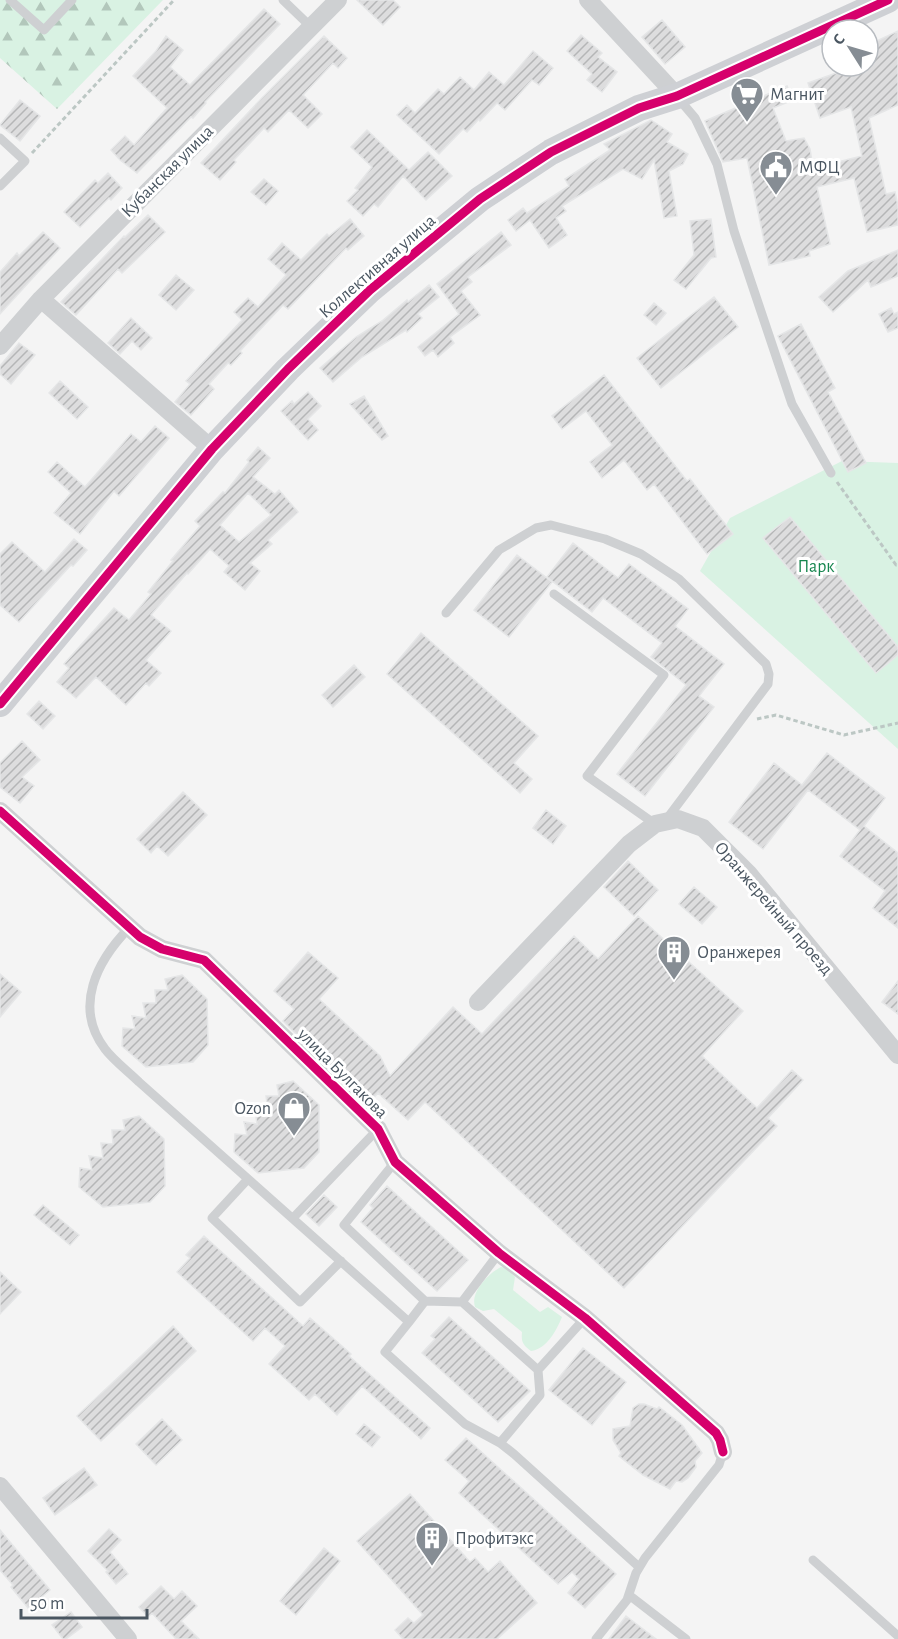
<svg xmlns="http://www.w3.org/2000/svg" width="898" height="1639" font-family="'Alegreya Sans',sans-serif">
<defs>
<pattern id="forest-firs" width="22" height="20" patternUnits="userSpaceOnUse" patternTransform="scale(1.5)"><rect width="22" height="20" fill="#d9f2e3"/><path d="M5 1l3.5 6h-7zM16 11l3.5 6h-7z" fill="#b2c7bb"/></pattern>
<pattern id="building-hatch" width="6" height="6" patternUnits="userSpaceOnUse" patternTransform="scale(1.5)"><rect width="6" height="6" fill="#ddddde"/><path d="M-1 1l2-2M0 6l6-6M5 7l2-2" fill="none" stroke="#b5b6b7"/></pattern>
</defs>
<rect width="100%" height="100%" fill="#f4f4f4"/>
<path fill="url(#forest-firs)" d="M 0,0 L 163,0 L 57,109 L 0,58 Z"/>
<path fill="#d9f2e3" d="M 842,461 L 898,463 L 898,749 L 700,571 L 730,518 Z
M 501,1267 L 507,1268 L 515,1277 L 513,1290 L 540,1312 L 548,1307 L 562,1317 C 556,1331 547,1349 531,1351 C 523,1345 521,1342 522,1332 L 494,1309 L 483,1311 L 475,1307 C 470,1292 489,1273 501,1267 Z"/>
<path fill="url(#building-hatch)" stroke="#e5e6e7" stroke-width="1.5" fill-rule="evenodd" d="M 357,0 L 393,0 L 400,7 L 383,25 Z
M 264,9 L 280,24 L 205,102 L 206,103 L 193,118 L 191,117 L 137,173 L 120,160 L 111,150 L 125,136 L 134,145 L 167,108 L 133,76 L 156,51 L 166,36 L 183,50 L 170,67 L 190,85 Z
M 662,20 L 685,47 L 665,64 L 642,37 Z
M 898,31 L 898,105 L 869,118 L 886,194 L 895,192 L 898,206 L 898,225 L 867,232 L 854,178 L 817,187 L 830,244 L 809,251 L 810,256 L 769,265 L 747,158 L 723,162 L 705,121 L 787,86 L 793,100 L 773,108 L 786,141 L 804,138 L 810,149 L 813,168 L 862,156 L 851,107 L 820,118 L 808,83 L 856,66 L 868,66 L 868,45 Z
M 581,35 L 602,53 L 598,57 L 617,72 L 602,92 L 587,80 L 592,74 L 567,51 Z
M 324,36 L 347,58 L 338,68 L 333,63 L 303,95 L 322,114 L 308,128 L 289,110 L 268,132 L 264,128 L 234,160 L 236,162 L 220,180 L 201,163 L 261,99 Z
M 533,51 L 553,68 L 539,85 L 532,80 L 505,110 L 497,103 L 480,121 L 479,119 L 467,132 L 463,129 L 439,154 L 397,115 L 407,105 L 415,113 L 438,89 L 444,94 L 460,77 L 474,90 L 489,72 L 504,85 Z
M 20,100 L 40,116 L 20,141 L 0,125 Z
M 651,120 L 672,134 L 667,142 L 688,154 L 683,164 L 669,171 L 677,216 L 664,218 L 654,160 L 642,179 L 623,169 L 562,206 L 566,211 L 556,218 L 567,235 L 549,248 L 530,220 L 516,231 L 508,220 L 523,208 L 527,213 L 569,186 L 565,179 L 610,150 L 604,144 Z
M 367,130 L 409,170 L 428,152 L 452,176 L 426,200 L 403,176 L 378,207 L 374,204 L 363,216 L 347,201 L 358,190 L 355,188 L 372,167 L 351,147 Z
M 108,173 L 122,188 L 111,200 L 109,198 L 80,227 L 64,212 L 95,180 L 98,183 Z
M 264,179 L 278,191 L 266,205 L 251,192 Z
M 148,215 L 165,232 L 122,273 L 118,269 L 76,315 L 61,302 L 124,236 L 125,237 Z
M 350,219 L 364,236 L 348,250 L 346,248 L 288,309 L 283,305 L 240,351 L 242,353 L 231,365 L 228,363 L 209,384 L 214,389 L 191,415 L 175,402 L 190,384 L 186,381 L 242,320 L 234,312 L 248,298 L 258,307 L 286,275 L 268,259 L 282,243 L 301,260 L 327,234 L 329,236 Z
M 711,219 L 716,257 L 711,258 L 686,289 L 674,280 L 694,255 L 690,221 Z
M 43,232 L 60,248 L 0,314 L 0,272 L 17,253 L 19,256 Z
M 501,232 L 511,245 L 468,277 L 472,282 L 461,291 L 480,315 L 450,337 L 454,343 L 438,357 L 433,350 L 425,356 L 418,347 L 459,314 L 437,284 Z
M 898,250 L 898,276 L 871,287 L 868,280 L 833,312 L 819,297 L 848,271 Z
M 176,275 L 194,290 L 176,310 L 159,295 Z
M 429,285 L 439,297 L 418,314 L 422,318 L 407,332 L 406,330 L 362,357 L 333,382 L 320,368 L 356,337 L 382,321 L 407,300 L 408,302 Z
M 714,297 L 738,327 L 661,388 L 637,358 Z
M 654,303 L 666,313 L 656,325 L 644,315 Z
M 891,308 L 894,314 L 898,312 L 898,328 L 888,332 L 879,314 Z
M 131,318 L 152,338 L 141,350 L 132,341 L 120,354 L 108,343 Z
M 801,324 L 835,388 L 828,392 L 866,463 L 848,472 L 778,336 Z
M 19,343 L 35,355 L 11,384 L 0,374 L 0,366 Z
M 604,375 L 687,481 L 690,479 L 733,534 L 707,554 L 654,484 L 647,490 L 624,460 L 602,478 L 590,462 L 612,445 L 586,411 L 562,429 L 552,416 Z
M 60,381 L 88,407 L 77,419 L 49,393 Z
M 308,392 L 321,406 L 308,419 L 318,430 L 308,440 L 281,411 L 292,401 L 294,404 Z
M 364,396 L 388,436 L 382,440 L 350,404 Z
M 155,426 L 169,438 L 119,496 L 114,491 L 80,534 L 54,513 L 71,493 L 48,472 L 57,462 L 85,487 L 131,434 L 141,442 Z
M 258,447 L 270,458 L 253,477 L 275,494 L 279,490 L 298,512 L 268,540 L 272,544 L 250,563 L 260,571 L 245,590 L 224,572 L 229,566 L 210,549 L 188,574 L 187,573 L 151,615 L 171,631 L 146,660 L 161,673 L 149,686 L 146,683 L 126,705 L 96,677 L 76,698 L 57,682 L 69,668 L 64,664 L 114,608 L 129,620 L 151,594 L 148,592 L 173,561 L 171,560 L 200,526 L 195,521 L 223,492 L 225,493 L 249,462 L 247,460 ZM 248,493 L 271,515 L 239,542 L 220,525 Z
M 790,517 L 898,647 L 898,655 L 876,673 L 763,538 Z
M 74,539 L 87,550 L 73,566 L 71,565 L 19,622 L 0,605 L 0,554 L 12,542 L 45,572 Z
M 573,543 L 618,578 L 629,564 L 688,609 L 675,626 L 724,664 L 699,696 L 714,707 L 645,796 L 617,774 L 686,685 L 651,657 L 662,643 L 603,598 L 592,612 L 547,577 Z
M 517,555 L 552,582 L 509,637 L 474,610 Z
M 421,633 L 538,736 L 514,763 L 532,779 L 520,793 L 387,674 Z
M 354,665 L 365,677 L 333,707 L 322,695 Z
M 39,701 L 55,716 L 43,729 L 27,714 Z
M 22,741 L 40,760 L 22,777 L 34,786 L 20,803 L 0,787 L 0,763 Z
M 827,753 L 885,798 L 864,826 L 898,853 L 898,928 L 873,908 L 885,891 L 840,856 L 860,830 L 808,790 L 763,849 L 729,822 L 774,763 L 802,785 Z
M 183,792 L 207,815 L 168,856 L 157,846 L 151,853 L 137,839 Z
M 546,810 L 566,826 L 553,844 L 533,828 Z
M 628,861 L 658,890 L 634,916 L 604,887 Z
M 694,887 L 717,907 L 702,924 L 679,904 Z
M 638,916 L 743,1011 L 702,1056 L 757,1108 L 792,1070 L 803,1080 L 768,1118 L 777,1126 L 624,1288 L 425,1102 L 408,1120 L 378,1093 L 368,1104 L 283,1021 L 294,1009 L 274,991 L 308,952 L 338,978 L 319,999 L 380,1056 L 390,1076 L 453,1007 L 482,1034 L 574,936 L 598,959 Z
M 0,974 L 21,992 L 0,1017 Z
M 182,975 L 207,999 L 208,1045 L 193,1062 L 146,1067 L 122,1046 L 123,1028 L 135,1029 L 132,1016 L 146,1018 L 143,1003 L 156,1003 L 155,990 L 168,990 L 165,979 Z
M 898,981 L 898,1014 L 882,1002 Z
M 293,1081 L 319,1105 L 319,1152 L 304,1168 L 258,1173 L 234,1152 L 235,1134 L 247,1135 L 244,1122 L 257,1124 L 255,1109 L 268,1109 L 266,1096 L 279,1096 L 277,1085 Z
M 139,1116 L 164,1139 L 165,1186 L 150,1202 L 103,1207 L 79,1187 L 80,1168 L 92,1170 L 89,1156 L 103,1158 L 101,1143 L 113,1144 L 112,1130 L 125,1130 L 123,1120 Z
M 387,1186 L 468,1260 L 437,1291 L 361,1222 L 373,1208 L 370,1205 Z
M 324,1195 L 337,1207 L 319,1226 L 306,1214 Z
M 43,1205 L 79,1235 L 70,1245 L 34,1215 Z
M 204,1236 L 303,1326 L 310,1318 L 351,1354 L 349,1356 L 430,1428 L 421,1439 L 362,1386 L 337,1415 L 315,1394 L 309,1400 L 269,1364 L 285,1346 L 265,1328 L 253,1341 L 177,1272 L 190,1258 L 186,1255 Z
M 0,1272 L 21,1292 L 0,1314 Z
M 449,1317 L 530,1391 L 498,1422 L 422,1353 L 435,1339 L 431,1336 Z
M 173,1326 L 196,1351 L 101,1441 L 77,1416 Z
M 583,1348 L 626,1382 L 592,1425 L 549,1390 Z
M 639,1404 L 644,1404 L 657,1409 L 659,1407 L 682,1425 L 702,1453 L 695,1461 L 696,1467 L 688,1478 L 682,1482 L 676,1481 L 670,1489 L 643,1475 L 619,1456 L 621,1453 L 613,1440 L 613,1429 L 630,1426 L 633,1408 Z
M 162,1419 L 182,1440 L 156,1465 L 136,1444 Z
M 364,1424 L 380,1437 L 372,1447 L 356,1434 Z
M 466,1438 L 616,1574 L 585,1608 L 568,1593 L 579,1579 L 572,1572 L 558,1584 L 459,1493 L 469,1481 L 445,1460 Z
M 84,1468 L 97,1485 L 55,1515 L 43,1498 Z
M 410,1494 L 470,1562 L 475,1558 L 488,1572 L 500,1561 L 537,1603 L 497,1639 L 403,1639 L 395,1630 L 408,1618 L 414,1623 L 423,1615 L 357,1541 Z
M 109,1529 L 121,1540 L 110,1552 L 128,1574 L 116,1584 L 106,1572 L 108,1571 L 88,1551 Z
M 0,1530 L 50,1590 L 28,1608 L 11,1587 L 13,1585 L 0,1570 Z
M 324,1548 L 340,1561 L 296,1615 L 280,1601 Z
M 161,1586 L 174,1599 L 182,1591 L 197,1606 L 181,1621 L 199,1639 L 176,1639 L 152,1613 L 148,1617 L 139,1607 Z
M 71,1612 L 82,1627 L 66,1639 L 63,1639 L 52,1625 Z
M 626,1616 L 656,1639 L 609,1639 Z"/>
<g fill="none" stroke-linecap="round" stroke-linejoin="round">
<path stroke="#bcc7c4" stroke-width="3" stroke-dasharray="4.5 3" stroke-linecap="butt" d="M 32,153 L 174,0
M 837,482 L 896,565 L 898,563
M 757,719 L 776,715 L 844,735 L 898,723"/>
<path stroke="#ced0d2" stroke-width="9" d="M 10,0 L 44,30 L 72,0
M 283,0 L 310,26
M 678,98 L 695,118 L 717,164 L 734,231 L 792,404 L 831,473
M 0,138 L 25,161 L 0,186
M 554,594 L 664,675 L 587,776 L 655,824
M 446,613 L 499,550 L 536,528 L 551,525 L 605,539 L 641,554 L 679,579 L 766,664 L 769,674 L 768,684 L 666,820
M 129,928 C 97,961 73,1007 105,1049 C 114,1061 128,1071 139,1082 L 409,1322 L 425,1301 L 462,1302 L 538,1370
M 395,1162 L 344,1225 L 425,1301
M 248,1179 L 212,1218 L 300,1302 L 341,1261
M 293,1218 L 378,1129
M 462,1302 L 499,1253
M 409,1322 L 385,1352 L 465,1424 L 500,1443 L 514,1454 L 639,1567
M 500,1443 L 540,1395 L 538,1370 L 585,1318
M 813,1560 L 898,1636
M 629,1595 L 686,1639
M 596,1639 L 627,1600 L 636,1573 L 645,1558 L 719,1465 L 723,1452"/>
<path stroke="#ced0d2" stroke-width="18" d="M 588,0 L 677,96
M 41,299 L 212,449
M 0,346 L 41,299 L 338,0
M 0,811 L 140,937 L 162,949 L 204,960 L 378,1129 L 395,1162 L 499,1253 L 585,1318 L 716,1433 L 720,1440 L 723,1452
M 478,1002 L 629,844 L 655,824 L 678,819 L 703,828 L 748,873 L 898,1055
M 0,1486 L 128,1639"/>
<path stroke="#ced0d4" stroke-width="26" d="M 0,704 L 212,449 L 288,369 L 370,290 L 480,199 L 551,152 L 639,108 L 677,96 L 888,0"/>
<g stroke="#fff" stroke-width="13">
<path id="cycleway" d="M 0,704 L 212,449 L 288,369 L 370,290 L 480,199 L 551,152 L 639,108 L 677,96 L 888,0
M 0,811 L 140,937 L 162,949 L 204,960 L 378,1129 L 395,1162 L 499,1253 L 585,1318 L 716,1433 L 720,1440 L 723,1452"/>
</g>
<use href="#cycleway" stroke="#d6006c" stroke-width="9"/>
</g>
<defs>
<g id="supermarket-pin" transform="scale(1.725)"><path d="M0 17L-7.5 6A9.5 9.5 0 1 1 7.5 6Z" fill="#868d94" stroke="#fff"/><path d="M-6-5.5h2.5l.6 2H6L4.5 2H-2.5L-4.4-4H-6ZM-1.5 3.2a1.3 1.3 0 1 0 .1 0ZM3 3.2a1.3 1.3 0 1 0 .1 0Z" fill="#fff"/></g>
<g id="civic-pin" transform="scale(1.725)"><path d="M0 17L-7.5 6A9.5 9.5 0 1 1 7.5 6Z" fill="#868d94" stroke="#fff"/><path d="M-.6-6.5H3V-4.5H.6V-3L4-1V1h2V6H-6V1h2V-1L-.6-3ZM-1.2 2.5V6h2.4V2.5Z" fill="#fff"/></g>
<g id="building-pin" transform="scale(1.725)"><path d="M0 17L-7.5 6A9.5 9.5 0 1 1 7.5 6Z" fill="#868d94" stroke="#fff"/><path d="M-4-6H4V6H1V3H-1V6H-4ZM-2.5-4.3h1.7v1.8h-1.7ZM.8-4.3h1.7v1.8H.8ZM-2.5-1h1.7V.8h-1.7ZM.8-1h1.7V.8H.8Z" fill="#fff"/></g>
<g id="shop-pin" transform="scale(1.725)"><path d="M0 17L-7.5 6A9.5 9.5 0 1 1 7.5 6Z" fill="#868d94" stroke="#fff"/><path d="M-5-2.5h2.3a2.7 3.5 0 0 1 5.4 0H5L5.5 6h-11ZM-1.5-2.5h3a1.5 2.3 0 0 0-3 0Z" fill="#fff"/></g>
</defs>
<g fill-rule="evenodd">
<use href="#supermarket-pin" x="747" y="94"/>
<use href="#civic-pin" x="776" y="167"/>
<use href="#building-pin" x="674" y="952"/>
<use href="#shop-pin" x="294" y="1108"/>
<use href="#building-pin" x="432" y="1538"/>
</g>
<g text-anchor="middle" stroke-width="6" stroke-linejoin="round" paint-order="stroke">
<g font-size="18" fill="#4a5661" stroke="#fff" text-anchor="start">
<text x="770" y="100">Магнит</text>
<text x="799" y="173">МФЦ</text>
<text x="697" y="958">Оранжерея</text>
<text x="271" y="1114" text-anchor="end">Ozon</text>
<text x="455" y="1544">Профитэкс</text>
</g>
<g font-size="18" fill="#4a5661" stroke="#fff">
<text transform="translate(167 171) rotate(-45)" y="6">Кубанская улица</text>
<text transform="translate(377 266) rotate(-41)" y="6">Коллективная улица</text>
<text transform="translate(774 908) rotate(49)" y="6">Оранжерейный проезд</text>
<text transform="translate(343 1073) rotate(45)" y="6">улица Булгакова</text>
</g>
<g font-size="18" fill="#17864f" stroke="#fff">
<text x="816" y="572">Парк</text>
</g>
</g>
<g transform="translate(850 48) rotate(307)"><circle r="28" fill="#ffffff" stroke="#b7bbc0" stroke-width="1.5"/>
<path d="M0-4.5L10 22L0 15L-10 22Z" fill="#868d94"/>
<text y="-9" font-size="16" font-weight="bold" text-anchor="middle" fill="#4a5661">С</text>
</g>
<path d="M21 1609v9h126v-9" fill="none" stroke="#4a5661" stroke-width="3"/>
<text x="30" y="1609" font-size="18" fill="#4a5661" stroke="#ffffff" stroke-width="4.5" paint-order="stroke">50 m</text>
</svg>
